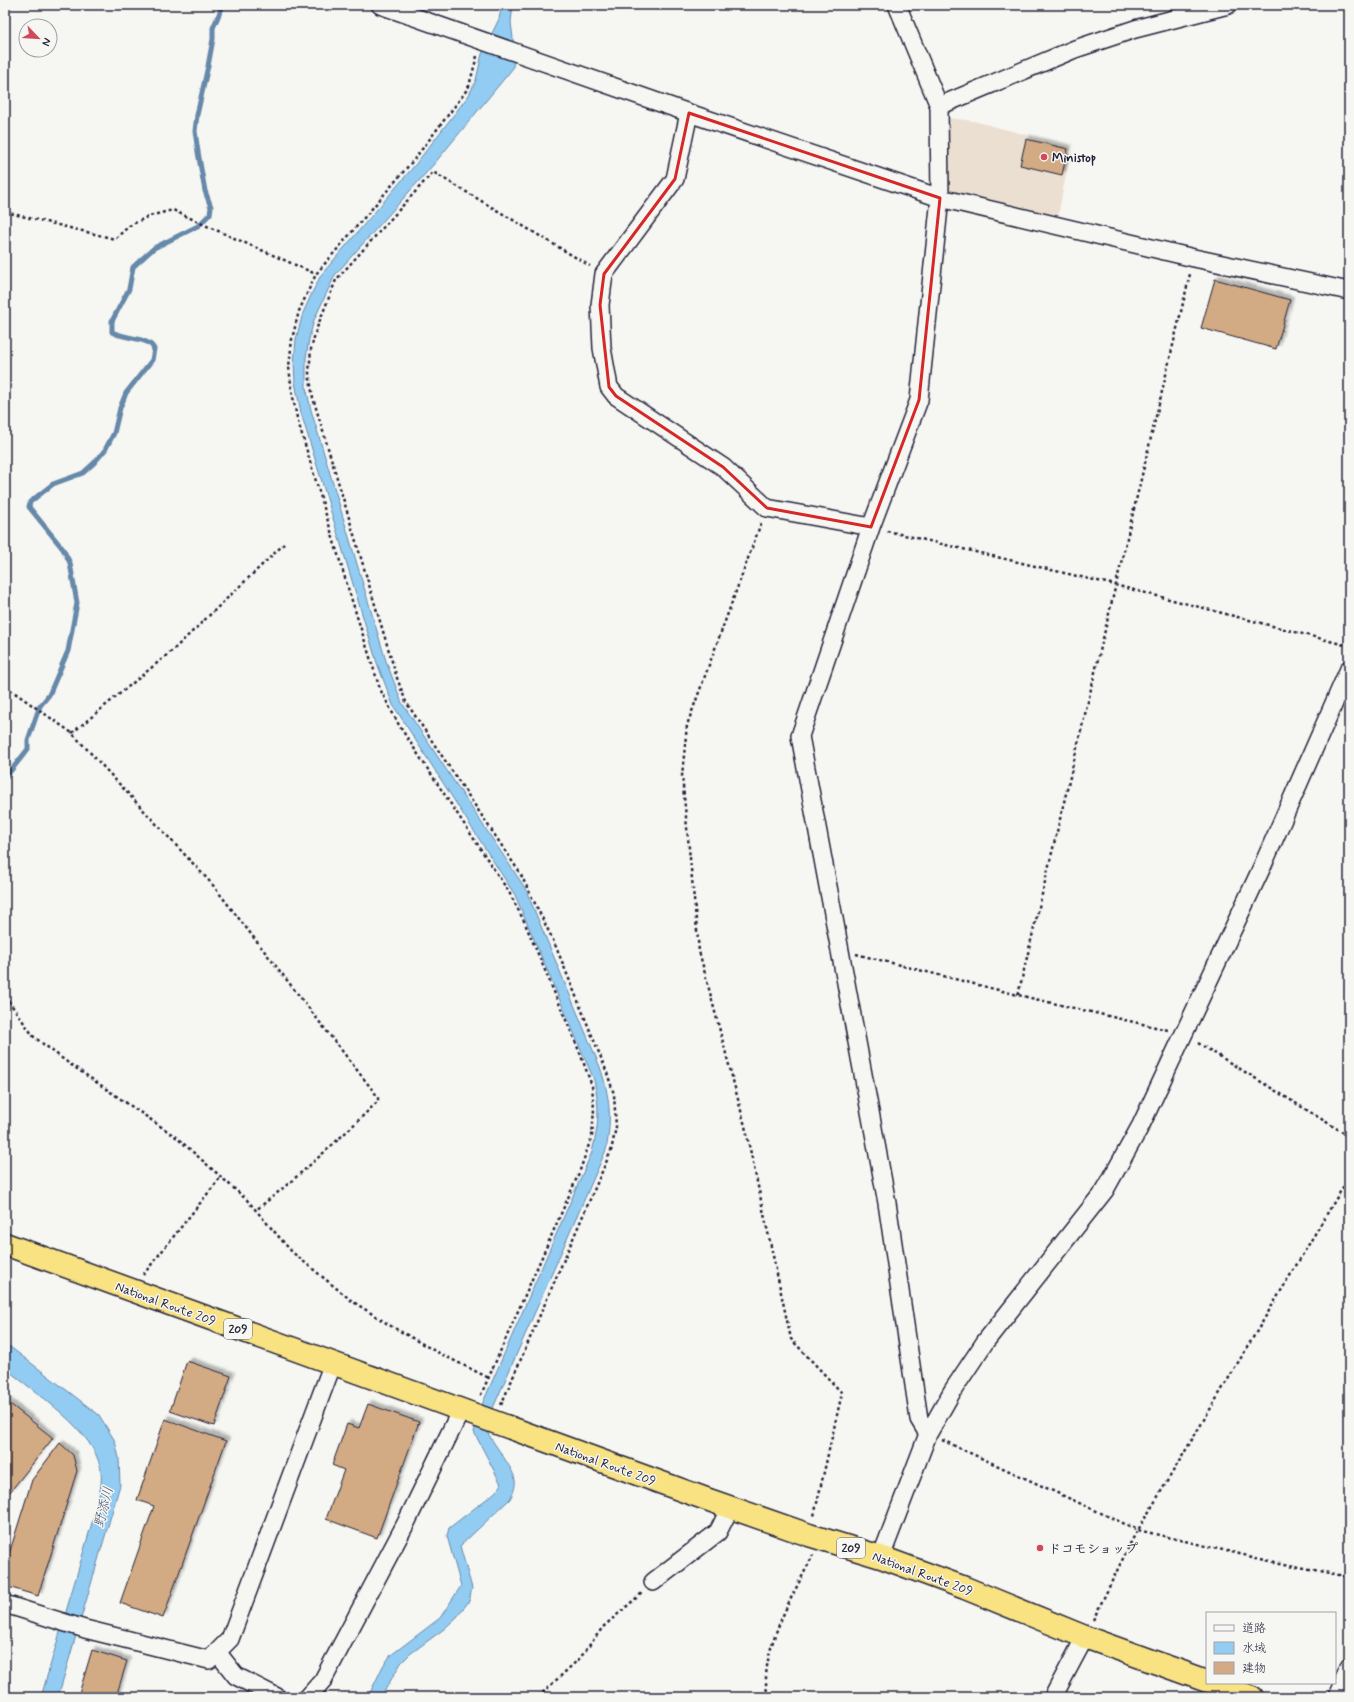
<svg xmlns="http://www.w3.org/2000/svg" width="1354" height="1702" font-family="Mynerve,'Klee One',sans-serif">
<defs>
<filter id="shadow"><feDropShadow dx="3.5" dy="-3.5" stdDeviation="1" flood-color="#0004"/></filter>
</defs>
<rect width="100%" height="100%" fill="#f6f6f2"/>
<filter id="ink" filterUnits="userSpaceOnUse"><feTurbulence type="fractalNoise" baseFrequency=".025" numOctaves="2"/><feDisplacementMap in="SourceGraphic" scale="8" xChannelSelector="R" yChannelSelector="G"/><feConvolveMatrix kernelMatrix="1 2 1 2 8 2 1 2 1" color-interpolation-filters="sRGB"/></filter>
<g filter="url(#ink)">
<path fill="#ebdfd1" d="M 949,118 L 973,121 L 1027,135 L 1029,139 L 1071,148 L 1058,216 L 955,195 L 948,187 Z"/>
<path fill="#93ccf2" stroke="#6688a9" d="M 502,5 L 513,5 L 511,22 L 514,47 L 513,68 L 434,164 L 335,275 L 314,320 L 309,339 L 306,358 L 306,387 L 311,410 L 386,661 L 402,703 L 525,888 L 600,1067 C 610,1097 612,1119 606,1150 L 493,1408 L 488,1433 C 494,1445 514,1469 515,1480 C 516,1487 513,1493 510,1499 L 460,1546 L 472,1588 L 469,1601 L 457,1617 L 444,1629 L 410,1654 L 401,1663 L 381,1697 L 368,1697 L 383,1666 L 391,1655 L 440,1618 L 461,1586 L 447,1536 L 449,1528 L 493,1494 L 501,1486 L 500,1482 L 474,1432 L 481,1407 L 592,1152 C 599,1125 600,1107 594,1080 L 515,895 L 393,705 L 377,663 L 301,413 L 295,382 L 294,364 L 296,339 L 303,313 L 312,293 L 321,275 L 415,165 L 469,95 L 476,80 L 482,54 L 499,19 Z
M 5,1343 L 99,1415 L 115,1441 L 119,1458 L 120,1485 L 58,1697 L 41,1697 L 94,1516 C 97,1502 103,1486 101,1471 C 96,1431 35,1393 5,1368 Z"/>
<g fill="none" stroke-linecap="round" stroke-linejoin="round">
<path stroke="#6688a9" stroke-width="5" d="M 5,778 L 28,749 L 28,740 L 37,714 L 40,706 L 49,695 L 68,651 L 77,603 L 70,563 L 63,549 L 29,507 L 30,502 L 53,484 L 83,473 L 94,463 L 105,450 L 114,433 L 120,408 L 126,393 L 152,360 L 154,349 C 149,337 124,339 112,332 L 112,321 L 129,289 L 133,267 L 154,248 L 198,226 L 210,214 L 211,207 L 205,191 L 198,152 L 195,131 L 197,115 L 208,66 L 213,39 L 213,28 L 223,5"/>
</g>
<path fill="#d2aa83" stroke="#22223b" filter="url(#shadow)" d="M 1026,139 L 1068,149 L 1062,175 L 1020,165 Z
M 1215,279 L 1290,300 L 1276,349 L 1201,328 Z
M 187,1361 L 231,1376 L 214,1426 L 170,1411 Z
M 5,1400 L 53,1438 L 10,1492 L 5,1488 Z
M 368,1404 L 419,1422 L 377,1538 L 326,1519 L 344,1470 L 332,1465 L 347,1424 L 359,1428 Z
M 165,1419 L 226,1441 L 163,1618 L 120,1603 L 154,1506 L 137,1500 Z
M 60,1443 L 73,1455 L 77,1471 L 38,1596 L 5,1586 L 5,1567 L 32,1480 Z
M 92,1650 L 127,1661 L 116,1697 L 78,1697 Z"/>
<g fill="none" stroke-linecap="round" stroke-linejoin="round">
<g stroke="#22223b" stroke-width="20">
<path id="minor" d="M 380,5 L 689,113 L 940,198 L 1194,258 L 1349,291
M 897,5 L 939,106 L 940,198 L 919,400 L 871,527 L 800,736 L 887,1203 L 919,1419 L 928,1434
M 939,106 L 1075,49 L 1135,29 L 1228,5
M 689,113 L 675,179 L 604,274 L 600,305 L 602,348 L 609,387 L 616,396 L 723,467 L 767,508 L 871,527
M 881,1557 L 928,1434 L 953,1390 L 985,1342 L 1105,1190 L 1141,1125 L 1262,867 L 1349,669
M 653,1582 L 718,1532 L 730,1508
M 5,1604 L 85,1629 L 209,1660 L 230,1639 L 333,1363
M 217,1652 L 236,1676 L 277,1697
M 308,1697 L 323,1680 L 406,1523 L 461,1410
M 1053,1697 L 1085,1637
M 1336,1697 L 1349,1668"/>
</g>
<g stroke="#22223b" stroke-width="25">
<path id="highway" d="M 5,1244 L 709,1500 L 809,1535 L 881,1557 L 965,1588 L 1085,1637 L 1207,1681
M 1213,1683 L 1252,1697"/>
</g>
<path stroke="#22223b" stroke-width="2.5" stroke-dasharray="3 3" stroke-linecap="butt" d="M 477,56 L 469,86 L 464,94 L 416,157 L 316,274 L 299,311 L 292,339 L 289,367 L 292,392 L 297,418 L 348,588 L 380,689 L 400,727 L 509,892 L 524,921 L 580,1053 L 592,1086 L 594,1109 L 592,1136 L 579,1173 L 480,1397
M 5,212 L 115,239 L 129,226 L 149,216 L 173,210 L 209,227 L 316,274
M 761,523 L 687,725 L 682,776 L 699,951 L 745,1126 L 791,1339 L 842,1393 L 814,1516
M 887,531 L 1115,585 L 1349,646
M 5,686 L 72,733 L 212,884 L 378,1097 L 378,1101 C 339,1140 299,1176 256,1210
M 72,733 L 173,650 L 284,544
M 856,954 L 1018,995 L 1168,1030
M 1018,995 L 1190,274
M 5,996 L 34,1037 L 67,1062 L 176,1137 L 247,1200 L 292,1252 L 352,1301 L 391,1326 L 435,1351 L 489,1378
M 1198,1043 L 1349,1136
M 143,1275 L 220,1178
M 501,1405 L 611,1151 L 616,1127 L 614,1094 L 606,1070 L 554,942 L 520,873 L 406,702 L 397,678 L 313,398 L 309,373 L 311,349 L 316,330 L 336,280 L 433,172 L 590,266
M 942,1440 L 1138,1530 L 1265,1560 L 1349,1577
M 1093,1620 L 1132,1540 L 1349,1177
M 538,1697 L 580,1658 L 603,1627 L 642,1593
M 768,1697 C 757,1653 794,1594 813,1555"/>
<use href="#minor" stroke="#f6f6f2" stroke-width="17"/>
<use href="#highway" stroke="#f8e281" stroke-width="22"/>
</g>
</g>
<path fill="none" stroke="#d62828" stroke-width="3" stroke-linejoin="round" d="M 689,113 L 940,198 L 919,400 L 871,527 L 767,508 L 723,467 L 616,396 L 609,387 L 600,305 L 604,274 L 675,179 Z"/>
<g fill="#d1495b" stroke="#f6f6f2" stroke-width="1.5">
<circle cx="1044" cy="157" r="4"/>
<circle cx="1040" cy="1548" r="4"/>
</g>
<g text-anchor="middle" stroke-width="3" stroke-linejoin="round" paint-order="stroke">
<g fill="#f6f6f2" stroke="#626272" stroke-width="1">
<rect x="224" y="1319" width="28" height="20" rx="3"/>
<rect x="837" y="1538" width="28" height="20" rx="3"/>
</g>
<g font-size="12" font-weight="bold" fill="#22223b">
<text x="238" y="1333">209</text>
<text x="851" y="1552">209</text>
</g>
<g font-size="13" font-weight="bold" fill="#22223b" stroke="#f6f6f2" text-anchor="start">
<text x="1052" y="162">Ministop</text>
<text x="1048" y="1553">ドコモショップ</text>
</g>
<g font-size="13" fill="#22223b" stroke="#f6f6f2">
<text transform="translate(166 1303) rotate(20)" y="5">National Route 209</text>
<text transform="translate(606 1463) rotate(20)" y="5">National Route 209</text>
<text transform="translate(923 1573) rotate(20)" y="5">National Route 209</text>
</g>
<g font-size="14" font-style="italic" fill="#445572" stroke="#f6f6f2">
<text transform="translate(103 1507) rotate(-76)" y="5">野添川</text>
</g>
</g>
<rect width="1354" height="1702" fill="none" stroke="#f6f6f2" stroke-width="20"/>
<rect x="10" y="10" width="1334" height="1682" fill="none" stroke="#22223b" stroke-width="1.5" filter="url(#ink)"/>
<rect x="1206" y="1612" width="130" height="72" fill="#f6f6f2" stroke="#a1a1a9"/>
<rect x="1214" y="1625" width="20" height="6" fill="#f6f6f2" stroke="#a1a1a9"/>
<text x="1242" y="1632" font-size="12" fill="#22223b">道路</text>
<rect x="1214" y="1642" width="20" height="12" fill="#93ccf2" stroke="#a1a1a9"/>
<text x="1242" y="1652" font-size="12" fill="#22223b">水域</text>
<rect x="1214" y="1662" width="20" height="12" fill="#d2aa83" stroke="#a1a1a9"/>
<text x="1242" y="1672" font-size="12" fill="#22223b">建物</text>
<g transform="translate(38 38) rotate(115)"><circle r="19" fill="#f6f6f2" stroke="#a1a1a9"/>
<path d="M0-3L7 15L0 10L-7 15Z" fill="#d1495b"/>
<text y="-6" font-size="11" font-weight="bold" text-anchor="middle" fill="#22223b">N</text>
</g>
</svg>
